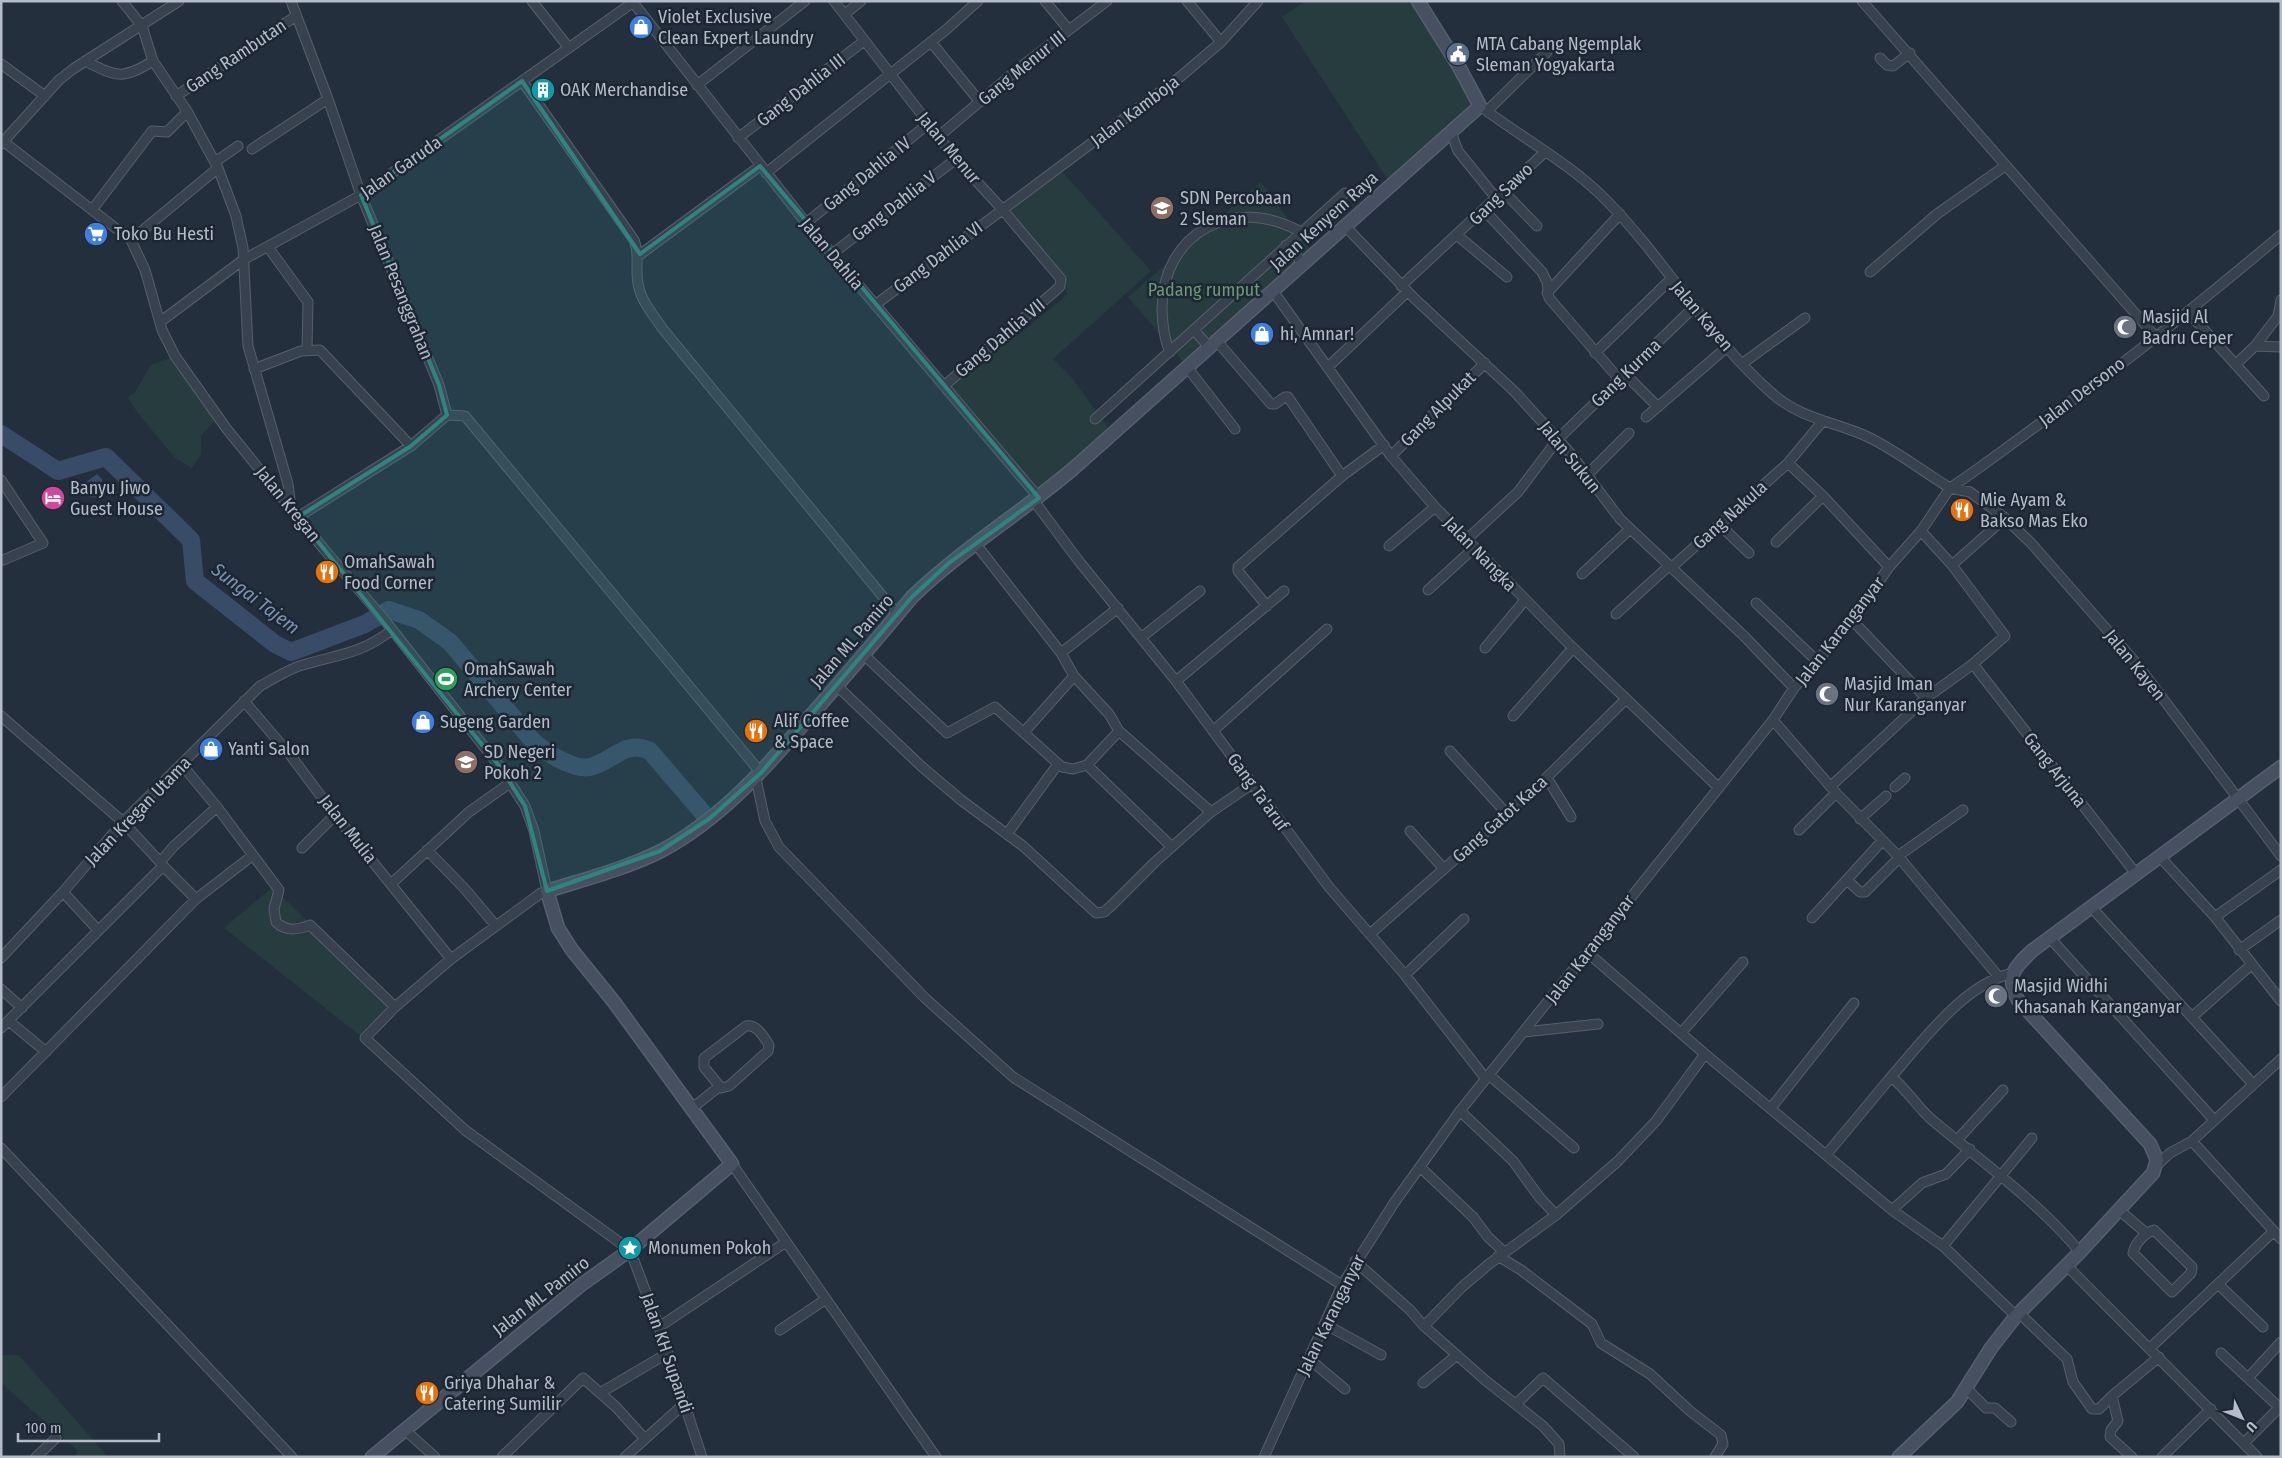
<svg xmlns="http://www.w3.org/2000/svg" width="2282" height="1458" font-family="'Fira Sans Condensed',sans-serif">
<rect width="100%" height="100%" fill="#242f3e"/>
<path fill="#263c3f" d="M 1305,1 L 1421,1 L 1484,100 L 1390,183 L 1282,17 Z
M 1059,168 L 1151,271 L 1053,359 L 1071,377 L 1111,431 L 1037,499 L 950,384 L 1024,330 L 1068,294 L 1000,210 Z
M 1261,182 L 1312,252 L 1186,365 L 1128,297 Z
M 170,358 L 217,418 L 201,436 L 201,454 L 192,468 L 174,457 L 137,412 L 128,397 L 135,392 L 151,365 Z
M 275,885 L 285,899 L 394,1006 L 363,1038 L 224,928 Z
M 1,1355 L 19,1355 L 108,1457 L 74,1457 L 78,1451 L 2,1384 Z"/>
<path fill="#394c67" d="M 97,474 L 102,479 L 102,485 L 106,485 L 108,490 L 102,498 L 90,497 L 82,485 Z"/>
<g fill="none" stroke-linecap="round" stroke-linejoin="round">
<path stroke="#394c67" stroke-width="18" d="M 1,434 L 58,471 L 106,457 L 191,540 L 195,581 L 275,644 L 291,652 L 365,624 L 389,610 L 419,620 L 450,642 L 532,740 C 543,751 574,771 590,767 C 613,762 624,739 650,751 L 703,813"/>
<g stroke="#565f6c" stroke-width="11">
<path id="street" d="M 122,1 L 142,26 L 153,61 L 187,111 L 218,168 L 236,216 L 243,248 L 248,346 L 288,484 L 291,508
M 291,1 L 328,99 L 361,195 L 439,385 L 447,415
M 532,1 L 569,48
M 632,1 L 806,223 L 1039,498
M 834,1 L 956,159 L 1002,209 L 1061,279 L 1060,286 L 1055,291 L 945,385
M 1045,1 L 1068,29
M 1187,1 L 1221,42
M 1862,1 L 2155,336
M 845,14 L 861,1
M 931,42 L 980,102
M 1880,58 L 1887,65 L 1893,66 L 1910,53
M 85,61 C 117,77 122,80 153,61
M 1,64 L 45,96
M 522,81 L 634,240 C 640,254 635,268 638,283 C 640,300 653,314 662,328 L 898,615
M 697,85 L 805,1
M 176,96 L 296,16
M 1480,106 C 1522,138 1570,163 1607,201 C 1667,262 1709,339 1774,395 C 1802,419 1835,422 1866,436 C 1896,450 1922,471 1950,488 C 1982,467 2011,444 2042,422 C 2125,364 2203,300 2281,235
M 1487,111 L 1547,52
M 1451,132 L 1458,151 L 1496,198
M 938,137 L 1023,65 L 1107,1
M 738,138 L 864,41
M 4,142 L 131,240 L 145,270 L 162,330 L 175,356 L 226,428 L 323,548 L 383,618 L 500,767 L 525,806 L 534,831 L 547,891 L 541,893 L 451,959 L 395,1007 L 365,1038 L 465,1130 L 630,1250 L 659,1327 L 702,1457
M 1,144 L 59,80 L 73,69 L 179,1
M 252,149 L 328,99
M 215,162 L 238,146
M 766,173 L 947,29 L 978,1
M 1503,191 L 1537,226
M 92,210 L 152,131 L 167,132 L 187,112
M 1484,210 L 1542,272 L 1547,282 L 1549,298 L 1619,379
M 806,223 L 928,124
M 1345,226 L 1415,299 L 1515,392 L 1571,454 L 1620,519 L 1744,636 L 1794,688
M 1458,236 L 1507,277
M 131,240 L 218,168
M 1286,245 L 1304,264
M 268,247 L 308,302 L 307,349
M 832,254 L 956,159
M 638,256 L 760,166
M 1870,272 L 1937,214 L 2005,166
M 1401,286 L 1545,152
M 1273,291 L 1391,456 L 1435,507 L 1569,644 L 1719,788
M 1547,293 L 1620,214
M 875,305 L 1180,77 L 1221,42 L 1258,1
M 2189,313 L 2264,396
M 160,322 L 243,260 L 361,195 L 635,1
M 1194,330 L 1209,347
M 1216,340 L 1271,404 L 1275,404 L 1285,397 L 1288,397 L 1342,476
M 2255,346 L 2281,347
M 1170,352 C 1164,339 1163,325 1162,311 C 1161,233 1234,194 1301,232
M 1595,353 L 1671,279
M 1743,363 L 1805,318
M 2236,364 L 2255,346 L 2278,316 L 2281,300
M 1187,367 L 1235,429
M 1328,367 L 1407,292
M 254,369 L 301,351 L 320,350 L 411,446
M 1625,374 L 1658,407
M 1646,417 L 1727,347
M 1095,419 L 1345,193
M 1391,456 L 1485,363
M 1788,463 L 1823,496 L 1889,567
M 1587,475 L 1629,433
M 1,480 L 43,543 L 1,561
M 1034,501 L 1078,560 L 1176,681 L 1329,887 L 1405,975 L 1486,1079
M 298,517 L 411,446 L 447,415 L 465,416 L 761,773
M 1720,525 L 1749,553
M 1921,531 L 1952,565 L 2005,636 L 1973,664
M 1466,540 L 1518,492 L 1558,439 L 1694,307
M 1776,542 L 1823,496
M 975,543 L 1061,653 L 1074,676 L 1109,714 L 1119,731 L 1211,812 L 1252,784
M 1389,546 L 1435,507
M 1952,565 L 2005,518
M 1672,567 L 1788,463 L 1822,422
M 1582,574 L 1630,529
M 1428,590 L 1474,548
M 1756,603 L 1817,661
M 1267,606 L 1238,571 L 1238,567 L 1342,476 L 1384,445
M 1616,614 L 1670,565
M 1852,620 L 1926,698 L 1973,664 L 2137,875
M 1142,637 L 1200,591
M 1485,648 L 1525,600
M 1061,653 L 1118,608
M 864,655 L 947,733 L 995,707 L 1062,767 L 1073,769 L 1087,765 L 1119,731
M 1176,681 L 1284,591
M 837,686 L 921,766 L 961,800 L 1023,846 L 1096,913 L 1104,912 L 1111,906 L 1155,862 L 1211,812
M 244,701 L 291,756 L 335,815 L 451,959
M 1,716 L 123,822 L 160,862 L 174,846 L 217,807
M 1513,716 L 1573,648
M 1773,720 L 1836,793 L 1898,856 L 1998,976
M 1025,731 L 1074,676
M 1213,731 L 1327,629
M 1450,751 L 1507,814
M 182,765 L 217,807 L 279,890 L 274,909 L 276,922 C 286,932 298,930 310,925 L 395,1007
M 1087,765 L 1172,847
M 1547,778 L 1571,817
M 756,779 L 765,821 L 779,847 L 925,998 L 1013,1077 L 1342,1285
M 1831,786 L 1926,698
M 1895,787 L 1905,778
M 1860,819 L 1886,796
M 1799,830 L 1836,793
M 1410,831 L 1444,869
M 1007,834 L 1058,764
M 302,848 L 335,815
M 427,850 L 465,889 L 496,926
M 1898,856 L 1963,810
M 2161,858 L 2215,917 L 2281,1001
M 1847,880 L 1860,892 L 1865,892 L 1899,858
M 391,884 L 469,812 L 510,783
M 63,892 L 97,929
M 2092,908 L 2253,1084
M 2215,917 L 2281,870
M 1812,918 L 1882,841
M 1370,934 L 1536,788 L 1626,699
M 2050,938 L 2214,1120
M 2239,950 L 2281,920
M 1588,953 L 1705,1054
M 1,958 L 63,892 L 123,822 L 260,686 C 275,678 290,668 306,664 C 342,654 362,653 392,630
M 2014,973 C 1965,982 1923,1041 1891,1077 C 1907,1089 1916,1106 1931,1119 C 1982,1162 2036,1200 2080,1252
M 1405,975 L 1464,919
M 1,989 L 22,1008
M 2192,1017 L 2251,965
M 9,1021 L 46,1052
M 746,1026 C 757,1024 763,1036 769,1045 L 768,1051 L 729,1086 L 721,1088 L 704,1067 L 704,1058 Z
M 1,1028 L 163,866 L 196,899
M 1524,1032 L 1598,1024
M 1682,1032 L 1743,962
M 1489,1075 L 1574,1148
M 1,1097 L 196,899 L 253,855
M 1771,1108 L 1854,1003
M 691,1109 L 720,1086
M 1460,1111 L 1513,1161 L 1540,1198 L 1556,1215
M 1958,1139 L 2003,1090
M 2192,1141 L 2281,1239
M 1,1148 L 292,1457
M 1826,1155 L 1891,1077
M 732,1164 L 936,1457
M 2157,1165 L 2170,1153 L 2192,1141 L 2281,1059
M 1420,1167 L 1473,1217 L 1488,1237 L 1504,1252
M 1892,1210 L 1922,1183 L 1946,1174 L 1970,1149
M 2119,1210 L 2146,1233
M 2154,1230 L 2192,1267 L 2191,1273 L 2172,1292 L 2133,1253 C 2135,1243 2145,1233 2154,1230 Z
M 1943,1246 L 2032,1138
M 1498,1256 L 1521,1270 L 1592,1324 L 1601,1343 L 1650,1374 L 1690,1411 L 1721,1435 L 1723,1444 L 1715,1457
M 1355,1261 L 1410,1310 L 1424,1326 L 1462,1287 L 1489,1264 L 1556,1215 L 1618,1161 L 1656,1121 L 1705,1054 L 1892,1210 L 1943,1246 L 2016,1316
M 2066,1265 L 2257,1457
M 2218,1284 L 2263,1327
M 2019,1313 L 2067,1359 L 2073,1382 L 2092,1409 L 2099,1409 L 2112,1396
M 1325,1324 L 1381,1355
M 1424,1326 L 1485,1380 L 1543,1426 L 1559,1444 L 1560,1457
M 659,1327 L 786,1242
M 780,1330 L 826,1299
M 2150,1348 L 2273,1232
M 2221,1353 L 2281,1409
M 1309,1359 L 1345,1389
M 2248,1378 L 2281,1342
M 1423,1383 L 1457,1355
M 1966,1388 L 1986,1408 L 1995,1408 L 2011,1422
M 600,1393 L 668,1353
M 1516,1404 L 1543,1378 L 1634,1457
M 405,1430 L 435,1457
M 2244,1443 L 2281,1406
M 36,1457 L 56,1438
M 502,1457 L 583,1378 L 616,1407 L 645,1439
M 625,1457 L 685,1403
M 1264,1457 L 1342,1285 L 1394,1203 L 1460,1111 L 1773,720 L 1794,688 L 1852,620 L 1889,567 L 1921,531 L 1950,488 L 1970,492 L 2005,518 L 2031,543 L 2137,664 L 2281,856
M 2132,1457 L 2110,1437 L 2111,1430 L 2118,1421 L 2112,1396 L 2159,1357
M 2162,1457 L 2211,1409"/>
</g>
<g stroke="#565f6c" stroke-width="15">
<path id="secondary" d="M 372,1457 L 581,1285 L 630,1250 L 732,1164 L 614,1002 L 572,950 L 558,928 L 547,891 C 585,879 625,869 661,851 C 723,818 769,764 814,712 C 847,674 880,636 912,597 C 962,549 1021,513 1074,468 L 1480,106 L 1458,65 L 1418,1
M 1899,1457 L 1957,1402 L 1991,1348 L 2016,1316 L 2080,1252 L 2153,1173 L 2157,1160 L 2150,1144 L 2018,1000 C 2005,975 2015,967 2033,950 L 2281,767"/>
</g>
<use href="#street" stroke="#38414e" stroke-width="9"/>
<use href="#secondary" stroke="#465061" stroke-width="12"/>
</g>
<path fill="#308480" fill-opacity="0.2" stroke="#308480" stroke-width="4" stroke-linejoin="round" d="M 522,81 L 640,254 L 760,166 L 1039,498 L 949,563 L 912,597 L 761,773 L 709,819 L 660,851 L 547,891 L 525,806 L 500,767 L 298,517 L 411,446 L 447,415 L 439,385 L 361,195 Z"/>
<defs>
<g id="shop-disc" transform="scale(1.25)"><circle r="9.5" fill="#3f7fe0" stroke="#1d2633"/><path d="M-5-2.5h2.3a2.7 3.5 0 0 1 5.4 0H5L5.5 6h-11ZM-1.5-2.5h3a1.5 2.3 0 0 0-3 0Z" fill="#fff"/></g>
<g id="civic-disc" transform="scale(1.25)"><circle r="9.5" fill="#5c6f8a" stroke="#1d2633"/><path d="M-.6-6.5H3V-4.5H.6V-3L4-1V1h2V6H-6V1h2V-1L-.6-3ZM-1.2 2.5V6h2.4V2.5Z" fill="#fff"/></g>
<g id="building-disc" transform="scale(1.25)"><circle r="9.5" fill="#0f9aa8" stroke="#1d2633"/><path d="M-4-6H4V6H1V3H-1V6H-4ZM-2.5-4.3h1.7v1.8h-1.7ZM.8-4.3h1.7v1.8H.8ZM-2.5-1h1.7V.8h-1.7ZM.8-1h1.7V.8H.8Z" fill="#fff"/></g>
<g id="school-disc" transform="scale(1.25)"><circle r="9.5" fill="#8d6e63" stroke="#1d2633"/><path d="M0-5L7-2L0 1L-7-2ZM-4 1L0 2.5L4 1V4Q0 6-4 4Z" fill="#fff"/></g>
<g id="supermarket-disc" transform="scale(1.25)"><circle r="9.5" fill="#3f7fe0" stroke="#1d2633"/><path d="M-6-5.5h2.5l.6 2H6L4.5 2H-2.5L-4.4-4H-6ZM-1.5 3.2a1.3 1.3 0 1 0 .1 0ZM3 3.2a1.3 1.3 0 1 0 .1 0Z" fill="#fff"/></g>
<g id="mosque-disc" transform="scale(1.25)"><circle r="9.5" fill="#6b7280" stroke="#1d2633"/><path d="M3.5-4.9A6 6 0 1 0 3.5 4.9A5 5 0 1 1 3.5-4.9Z" fill="#fff"/></g>
<g id="hotel-disc" transform="scale(1.25)"><circle r="9.5" fill="#d1479c" stroke="#1d2633"/><path d="M-6-4.5h1.5V1H6V5H4.5V3h-9V5H-6ZM-4 0a1.8 1.8 0 1 1 3.6 0ZM.5 0V-2.5h3Q6-2.5 6 0Z" fill="#fff"/></g>
<g id="restaurant-disc" transform="scale(1.25)"><circle r="9.5" fill="#e8710a" stroke="#1d2633"/><path d="M-5-6h1v4h1v-4h1v4h1v-4h1v5L-1.5 .5V6h-2V.5L-5-1ZM5-6V6H3V1.5H1.5Q1.5-4 5-6Z" fill="#fff"/></g>
<g id="stadium-disc" transform="scale(1.25)"><circle r="9.5" fill="#2e9e5b" stroke="#1d2633"/><path d="M0-5a6.5 5 0 1 0 0 10a6.5 5 0 1 0 0-10ZM-3.5-1.8h7v3.6h-7Z" fill="#fff"/></g>
<g id="sight-disc" transform="scale(1.25)"><circle r="9.5" fill="#0f9aa8" stroke="#1d2633"/><path d="M0-6L1.8-2.2L6-1.7L2.9 1.2L3.7 5.4L0 3.3L-3.7 5.4L-2.9 1.2L-6-1.7L-1.8-2.2Z" fill="#fff"/></g>
</defs>
<g fill-rule="evenodd">
<use href="#shop-disc" x="641" y="27"/>
<use href="#civic-disc" x="1458" y="54"/>
<use href="#building-disc" x="543" y="90"/>
<use href="#school-disc" x="1162" y="208"/>
<use href="#supermarket-disc" x="96" y="234"/>
<use href="#mosque-disc" x="2125" y="327"/>
<use href="#shop-disc" x="1262" y="334"/>
<use href="#hotel-disc" x="53" y="498"/>
<use href="#restaurant-disc" x="1962" y="510"/>
<use href="#restaurant-disc" x="327" y="572"/>
<use href="#stadium-disc" x="446" y="679"/>
<use href="#mosque-disc" x="1827" y="694"/>
<use href="#shop-disc" x="423" y="722"/>
<use href="#restaurant-disc" x="756" y="731"/>
<use href="#shop-disc" x="211" y="749"/>
<use href="#school-disc" x="466" y="762"/>
<use href="#mosque-disc" x="1996" y="996"/>
<use href="#sight-disc" x="630" y="1248"/>
<use href="#restaurant-disc" x="427" y="1393"/>
</g>
<g text-anchor="middle" stroke-width="5" stroke-linejoin="round" paint-order="stroke">
<g font-size="18" fill="#b4bcc9" stroke="#1d2633" text-anchor="start">
<text x="658" y="23">Violet Exclusive<tspan x="658" dy="21">Clean Expert Laundry</tspan></text>
<text x="1476" y="50">MTA Cabang Ngemplak<tspan x="1476" dy="21">Sleman Yogyakarta</tspan></text>
<text x="560" y="96">OAK Merchandise</text>
<text x="1180" y="204">SDN Percobaan<tspan x="1180" dy="21">2 Sleman</tspan></text>
<text x="114" y="240">Toko Bu Hesti</text>
<text x="2142" y="323">Masjid Al<tspan x="2142" dy="21">Badru Ceper</tspan></text>
<text x="1280" y="340">hi, Amnar!</text>
<text x="70" y="494">Banyu Jiwo<tspan x="70" dy="21">Guest House</tspan></text>
<text x="1980" y="506">Mie Ayam &amp;<tspan x="1980" dy="21">Bakso Mas Eko</tspan></text>
<text x="344" y="568">OmahSawah<tspan x="344" dy="21">Food Corner</tspan></text>
<text x="464" y="675">OmahSawah<tspan x="464" dy="21">Archery Center</tspan></text>
<text x="1844" y="690">Masjid Iman<tspan x="1844" dy="21">Nur Karanganyar</tspan></text>
<text x="774" y="727">Alif Coffee<tspan x="774" dy="21">&amp; Space</tspan></text>
<text x="440" y="728">Sugeng Garden</text>
<text x="228" y="755">Yanti Salon</text>
<text x="484" y="758">SD Negeri<tspan x="484" dy="21">Pokoh 2</tspan></text>
<text x="2014" y="992">Masjid Widhi<tspan x="2014" dy="21">Khasanah Karanganyar</tspan></text>
<text x="648" y="1254">Monumen Pokoh</text>
<text x="444" y="1389">Griya Dhahar &amp;<tspan x="444" dy="21">Catering Sumilir</tspan></text>
</g>
<g font-size="18" fill="#b4bcc9" stroke="#1d2633">
<text transform="translate(236 56) rotate(-34)" y="6">Gang Rambutan</text>
<text transform="translate(1022 68) rotate(-39)" y="6">Gang Menur III</text>
<text transform="translate(801 90) rotate(-38)" y="6">Gang Dahlia III</text>
<text transform="translate(1135 111) rotate(-37)" y="6">Jalan Kamboja</text>
<text transform="translate(949 148) rotate(50)" y="6">Jalan Menur</text>
<text transform="translate(401 167) rotate(-35)" y="6">Jalan Garuda</text>
<text transform="translate(867 174) rotate(-39)" y="6">Gang Dahlia IV</text>
<text transform="translate(1501 194) rotate(-44)" y="6">Gang Sawo</text>
<text transform="translate(894 206) rotate(-38)" y="6">Gang Dahlia V</text>
<text transform="translate(1324 221) rotate(-42)" y="6">Jalan Kenyem Raya</text>
<text transform="translate(832 254) rotate(50)" y="6">Jalan Dahlia</text>
<text transform="translate(938 257) rotate(-37)" y="6">Gang Dahlia VI</text>
<text transform="translate(401 292) rotate(68)" y="6">Jalan Pesanggrahan</text>
<text transform="translate(1702 316) rotate(50)" y="6">Jalan Kayen</text>
<text transform="translate(1000 338) rotate(-40)" y="6">Gang Dahlia VII</text>
<text transform="translate(1626 373) rotate(-44)" y="6">Gang Kurma</text>
<text transform="translate(2082 392) rotate(-37)" y="6">Jalan Dersono</text>
<text transform="translate(1438 409) rotate(-45)" y="6">Gang Alpukat</text>
<text transform="translate(1570 457) rotate(51)" y="6">Jalan Sukun</text>
<text transform="translate(288 504) rotate(51)" y="6">Jalan Kregan</text>
<text transform="translate(1730 515) rotate(-42)" y="6">Gang Nakula</text>
<text transform="translate(1480 554) rotate(46)" y="6">Jalan Nangka</text>
<text transform="translate(1840 631) rotate(-52)" y="6">Jalan Karanganyar</text>
<text transform="translate(852 641) rotate(-49)" y="6">Jalan ML Pamiro</text>
<text transform="translate(2135 665) rotate(51)" y="6">Jalan Kayen</text>
<text transform="translate(2055 770) rotate(52)" y="6">Gang Arjuna</text>
<text transform="translate(1258 792) rotate(54)" y="6">Gang Ta'aruf</text>
<text transform="translate(138 811) rotate(-46)" y="6">Jalan Kregan Utama</text>
<text transform="translate(1500 819) rotate(-42)" y="6">Gang Gatot Kaca</text>
<text transform="translate(348 829) rotate(52)" y="6">Jalan Mulia</text>
<text transform="translate(1590 949) rotate(-52)" y="6">Jalan Karanganyar</text>
<text transform="translate(541 1296) rotate(-38)" y="6">Jalan ML Pamiro</text>
<text transform="translate(1331 1315) rotate(-64)" y="6">Jalan Karanganyar</text>
<text transform="translate(667 1353) rotate(71)" y="6">Jalan KH Supandi</text>
</g>
<g font-size="18" fill="#6b9a76" stroke="#1d2633">
<text x="1204" y="296">Padang rumput</text>
</g>
<g font-size="19" font-style="italic" fill="#7c92b1" stroke="#1d2633">
<text transform="translate(256 598) rotate(37)" y="7">Sungai Tajem</text>
</g>
</g>
<rect width="2282" height="1458" fill="none" stroke="#b4bcc9" stroke-width="5"/>
<g transform="translate(2242 1418) rotate(133)" stroke="#1d2633" stroke-width="4" paint-order="stroke">
<path d="M0-4L9 19L0 12L-9 19Z" fill="#b4bcc9"/>
<text y="-8" font-size="14" font-weight="bold" text-anchor="middle" fill="#b4bcc9">U</text>
</g>
<path d="M18 1433v8h141v-8" fill="none" stroke="#b4bcc9" stroke-width="2.5"/>
<text x="25" y="1433" font-size="15" fill="#b4bcc9" stroke="#1d2633" stroke-width="4" paint-order="stroke">100 m</text>
</svg>
